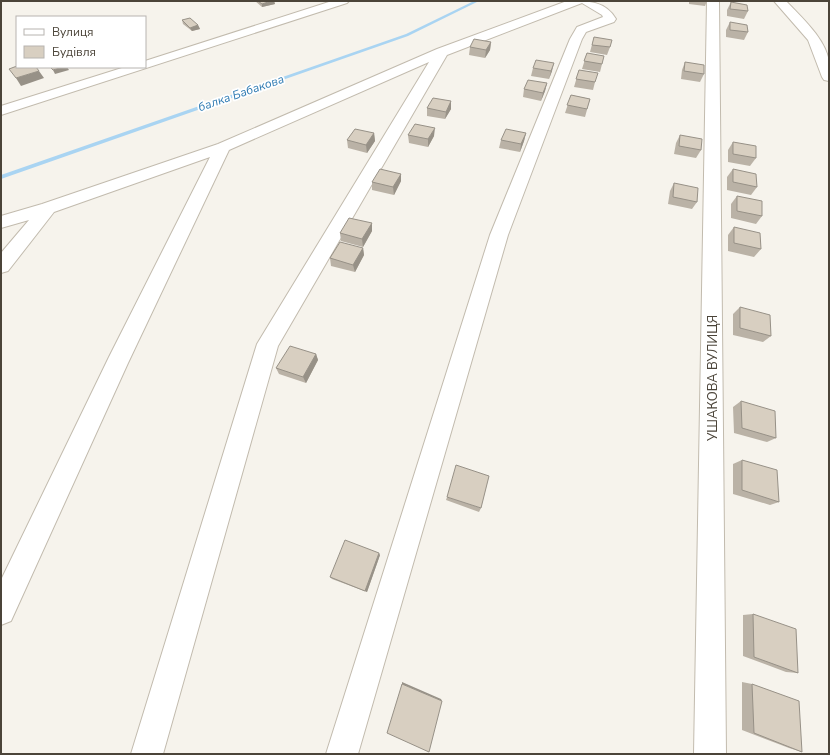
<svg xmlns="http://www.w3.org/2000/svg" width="830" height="755" font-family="'Nunito Sans',sans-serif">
<rect width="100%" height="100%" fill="#f6f3ec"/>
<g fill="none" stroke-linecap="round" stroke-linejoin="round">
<path fill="#a9d4f2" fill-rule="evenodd" d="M 474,1 L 479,1 L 408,36 L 1,179 L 1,175 L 406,34 Z"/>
<g stroke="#c2bbae" stroke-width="2">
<path id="street" d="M 332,1 L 349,1 L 347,3 L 1,115 L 1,106 L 125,67 L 145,67 L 145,61 Z
M 567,1 C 586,1 605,0 616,19 L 614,22 L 586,32 L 582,39 L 508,235 L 358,754 L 326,754 L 490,235 L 570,39 L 577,27 L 603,17 L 602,15 L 582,3 L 447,55 L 278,346 L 163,754 L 131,754 L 257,344 L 429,62 L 229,150 L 128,363 L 11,621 L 1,625 L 1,580 L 109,357 L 210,157 L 54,212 L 8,271 L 1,273 L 1,253 L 29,220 L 1,228 L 1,216 L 42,204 L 218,144 L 437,49 Z
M 707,1 L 719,1 L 726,754 L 694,754 Z
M 774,1 L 786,1 C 801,17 826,39 829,62 C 830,68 829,75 829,81 L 824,80 L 822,77 L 808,40 Z"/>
</g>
<use href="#street" fill="#fff" fill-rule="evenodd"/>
</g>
<path fill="#bab2a6" d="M 255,1 L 274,1 L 275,4 L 262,7 Z
M 689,1 L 707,1 L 705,6 L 689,4 Z
M 731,2 L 748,11 L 744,19 L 727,16 L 727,10 Z
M 182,20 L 198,25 L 200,29 L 192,31 L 183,24 Z
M 730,22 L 748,32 L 744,40 L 726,37 L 726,30 Z
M 594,37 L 610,47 L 607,55 L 590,52 Z
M 491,42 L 490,50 L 485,58 L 469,55 L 470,47 Z
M 587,53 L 602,64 L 600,72 L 582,69 Z
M 685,62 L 704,74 L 700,82 L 681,79 L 682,70 Z
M 533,68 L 552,71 L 549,79 L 531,76 Z
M 579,70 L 595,82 L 593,90 L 574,87 Z
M 547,83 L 545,91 L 541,101 L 523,97 L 524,89 Z
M 571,95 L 590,99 L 585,117 L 565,113 Z
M 451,101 L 451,109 L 445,119 L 427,116 L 427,108 Z
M 374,133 L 375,141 L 367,153 L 348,148 L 347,140 Z
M 526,133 L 524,141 L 520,152 L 499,148 L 501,140 Z
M 408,135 L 434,136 L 428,147 L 409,143 Z
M 680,135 L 701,150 L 696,158 L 674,154 L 676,143 Z
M 733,142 L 756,158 L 750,166 L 728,162 L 728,150 Z
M 733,169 L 757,187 L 751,195 L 727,190 L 727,177 Z
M 401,174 L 401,181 L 394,195 L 372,190 L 372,182 Z
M 674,183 L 697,202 L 692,209 L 668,204 L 670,191 Z
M 737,196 L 762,216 L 756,224 L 731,218 L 731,204 Z
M 372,223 L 372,231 L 363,247 L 341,241 L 340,233 Z
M 734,227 L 761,249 L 754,257 L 728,251 L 728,235 Z
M 363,248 L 364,255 L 355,272 L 331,266 L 330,258 Z
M 740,307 L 771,336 L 763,342 L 733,335 L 733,314 Z
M 316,354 L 318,360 L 306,383 L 279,374 L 276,368 Z
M 741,401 L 776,438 L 767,442 L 734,433 L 733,407 Z
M 742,460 L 779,502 L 770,505 L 733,494 L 733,464 Z
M 447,497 L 481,508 L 479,512 L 446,500 Z
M 380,555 L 367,592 L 332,579 L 330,577 Z
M 753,614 L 798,673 L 786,672 L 743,656 L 743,615 Z
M 742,682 L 752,684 L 802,752 L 789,748 L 742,730 Z"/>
<path fill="#979187" d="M 271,1 L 274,1 L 275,4 L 262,7 L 262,4 Z
M 198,25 L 200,29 L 192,31 L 190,28 Z
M 491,42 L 490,50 L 485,58 L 486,50 Z
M 554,63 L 552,71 L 549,79 L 551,71 Z
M 63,67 L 67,67 L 69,70 L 55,74 L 53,70 Z
M 39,71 L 44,78 L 21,86 L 16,78 Z
M 547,83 L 545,91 L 541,101 L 543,93 Z
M 451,101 L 451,109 L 445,119 L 446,112 Z
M 435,128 L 434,136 L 428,147 L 428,139 Z
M 374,133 L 375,141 L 367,153 L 366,145 Z
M 526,133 L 524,141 L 520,152 L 521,144 Z
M 401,174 L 401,181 L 394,195 L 393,187 Z
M 372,223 L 372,231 L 363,247 L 362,239 Z
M 363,248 L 364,255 L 355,272 L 353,265 Z
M 316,354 L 318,360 L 306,383 L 303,377 Z
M 379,553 L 380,555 L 367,592 L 365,591 Z
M 402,682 L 441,699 L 442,701 L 402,684 Z"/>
<path fill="#d8cfc1" stroke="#979187" d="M 258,1 L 271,1 L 262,4 Z
M 731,2 L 747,5 L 748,11 L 730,9 Z
M 190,18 L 198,25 L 190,28 L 182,20 Z
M 730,22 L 747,25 L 748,32 L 730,30 Z
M 594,37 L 612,40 L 610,47 L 592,45 Z
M 474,39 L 491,42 L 486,50 L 470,47 Z
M 587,53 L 604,56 L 602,64 L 584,61 Z
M 536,60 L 554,63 L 551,71 L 533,68 Z
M 685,62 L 704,65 L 704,74 L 684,71 Z
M 17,66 L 17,67 L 36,67 L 39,71 L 16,78 L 9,69 Z
M 50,67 L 63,67 L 53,70 Z
M 579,70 L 598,73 L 595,82 L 576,79 Z
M 528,80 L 547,83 L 543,93 L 524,89 Z
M 571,95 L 590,99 L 587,109 L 567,105 Z
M 433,98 L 451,101 L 446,112 L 427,108 Z
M 415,124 L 435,128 L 428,139 L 408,135 Z
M 355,129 L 374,133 L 366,145 L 347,140 Z
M 506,129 L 526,133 L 521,144 L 501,140 Z
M 680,135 L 702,139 L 701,150 L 679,146 Z
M 733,142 L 756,146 L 756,158 L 733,154 Z
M 380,169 L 401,174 L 393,187 L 372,182 Z
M 733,169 L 756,174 L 757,187 L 733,182 Z
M 674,183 L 698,188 L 697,202 L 673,197 Z
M 737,196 L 762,201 L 762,216 L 737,211 Z
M 349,218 L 372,223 L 362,239 L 340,233 Z
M 734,227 L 760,233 L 761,249 L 734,243 Z
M 340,242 L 363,248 L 353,265 L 330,258 Z
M 740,307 L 770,315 L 771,336 L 740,328 Z
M 290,346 L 316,354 L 303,377 L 276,368 Z
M 741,401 L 775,411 L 776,438 L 742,428 Z
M 742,460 L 777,470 L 779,502 L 742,490 Z
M 456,465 L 489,476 L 481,508 L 447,497 Z
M 345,540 L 379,553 L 365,591 L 330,577 Z
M 753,614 L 796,629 L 798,673 L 754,657 Z
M 402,684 L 442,701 L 429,752 L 387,733 Z
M 752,684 L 799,701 L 802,752 L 754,733 Z"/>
<g text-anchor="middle" stroke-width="3.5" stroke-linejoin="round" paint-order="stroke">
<g font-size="12" font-style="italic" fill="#2e7ab2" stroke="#fff">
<text transform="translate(241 93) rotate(-19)" y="4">балка Бабакова</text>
</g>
<g font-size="13" fill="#4b4439" stroke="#fff">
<text transform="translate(712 378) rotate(-90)" y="5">УШАКОВА ВУЛИЦЯ</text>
</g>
</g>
<rect width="830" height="755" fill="none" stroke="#4b4439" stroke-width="4"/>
<rect x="16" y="16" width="130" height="52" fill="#ffffff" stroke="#b7b4b0"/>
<rect x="24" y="29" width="20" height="6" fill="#ffffff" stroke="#b7b4b0"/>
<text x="52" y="36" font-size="12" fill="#4b4439">Вулиця</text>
<rect x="24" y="46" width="20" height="12" fill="#d8cfc1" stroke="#b7b4b0"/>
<text x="52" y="56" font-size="12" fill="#4b4439">Будівля</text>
</svg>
